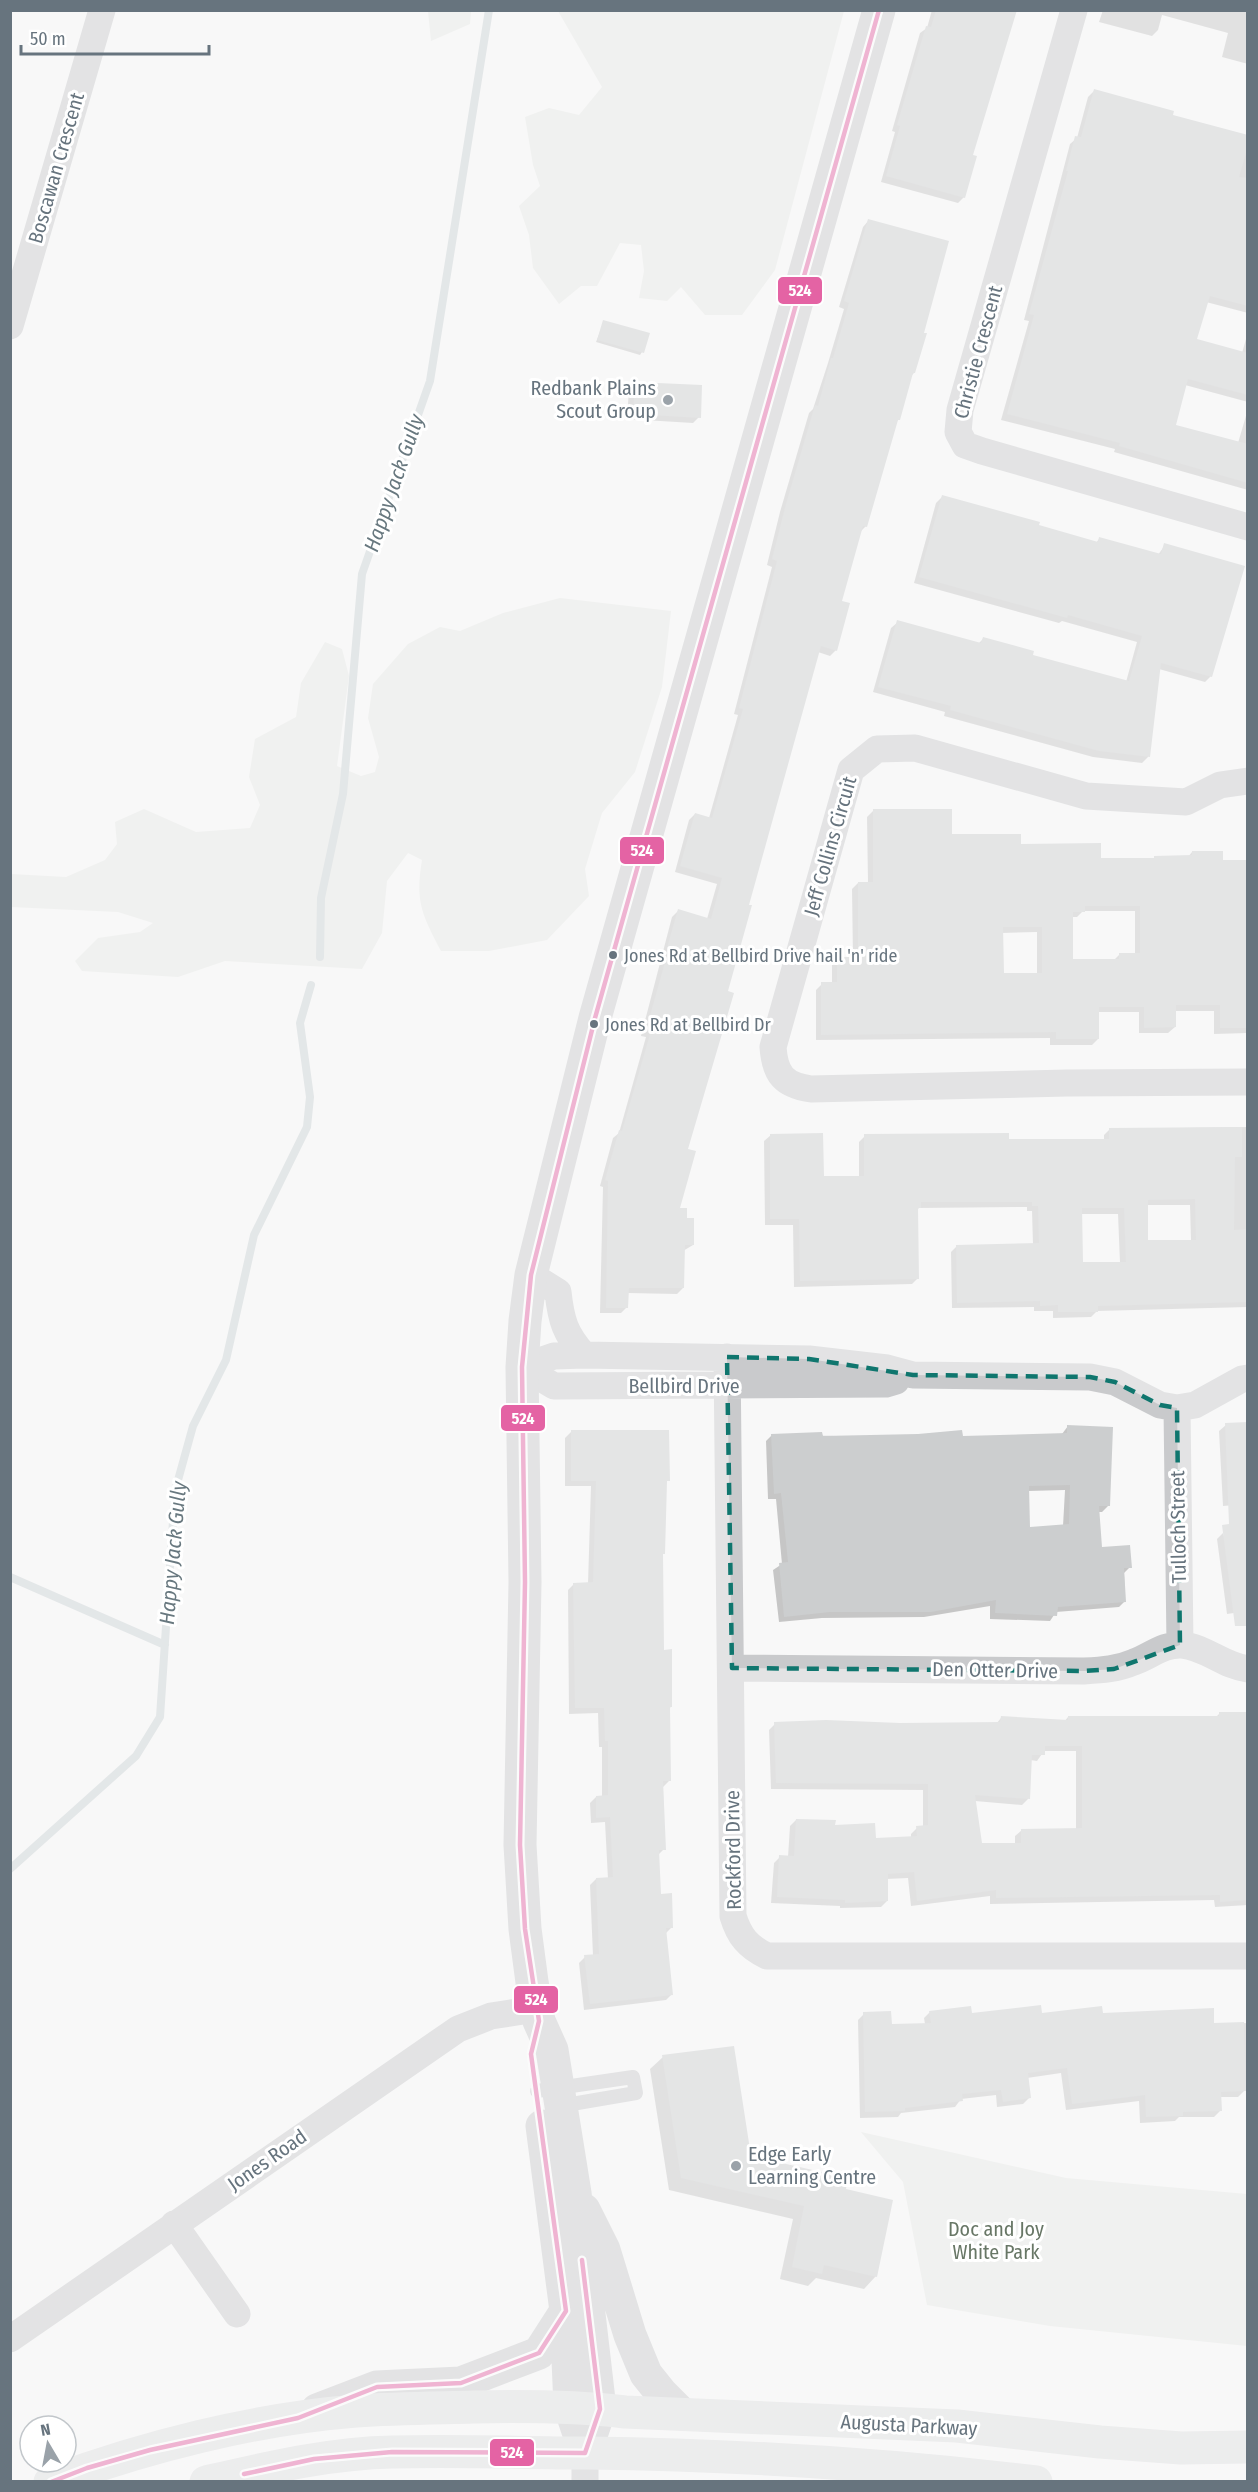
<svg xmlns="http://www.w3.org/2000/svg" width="1258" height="2492" font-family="'Fira Sans Condensed',sans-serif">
<rect width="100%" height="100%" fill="#f8f8f8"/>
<path fill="#e7e9e6" d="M 428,11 L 471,11 L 470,24 L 431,41 Z
M 558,11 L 844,11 L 775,270 L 742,315 L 705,315 L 681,287 L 667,301 L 639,298 L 644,271 L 641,245 L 620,243 L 597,286 L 581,286 L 559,304 L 533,268 L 529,235 L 519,206 L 540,186 L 533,165 L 525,117 L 549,108 L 579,115 L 602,87 Z
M 560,598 L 671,611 L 662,687 L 635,772 L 602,813 L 585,869 L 589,896 L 547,940 L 489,951 L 441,951 C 422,914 415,902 422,860 L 408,853 L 387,881 L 382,933 L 362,969 L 225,961 L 178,977 L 82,971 L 75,961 L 98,938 L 140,932 L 153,923 L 118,912 L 11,907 L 11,874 L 66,877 L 105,860 L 117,844 L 115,822 L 144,809 L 196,832 L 250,828 L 260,805 L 249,777 L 255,739 L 296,717 L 301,683 L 325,642 L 342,649 L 349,676 L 337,766 L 361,776 L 375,772 L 379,757 L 368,718 L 373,684 L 408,644 L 440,627 L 460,631 L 503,613 Z
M 861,2132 L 1066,2178 L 1247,2194 L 1247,2346 L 1050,2326 L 927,2305 L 903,2182 Z"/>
<path fill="#0003" fill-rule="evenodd" d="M 932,10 L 1015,10 L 971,156 L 964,197 L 958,203 L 881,182 L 895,132 L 892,131 L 920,33 L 927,28 Z
M 1103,10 L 1248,10 L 1248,64 L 1222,57 L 1228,33 L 1162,15 L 1158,30 L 1152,36 L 1099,22 Z
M 1094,91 L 1171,116 L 1248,136 L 1248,313 L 1206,302 L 1196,340 L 1242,353 L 1248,332 L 1248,402 L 1185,385 L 1174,426 L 1238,443 L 1248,409 L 1248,490 L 1114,452 L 1115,449 L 1001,420 L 1029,321 L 1024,320 L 1070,144 L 1077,138 L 1088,97 Z
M 869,220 L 922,334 L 914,373 L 911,376 L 899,419 L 895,423 L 866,526 L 860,532 L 841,602 L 836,650 L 830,656 L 818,652 L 747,906 L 686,1150 L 678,1210 L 693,1245 L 683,1251 L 683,1288 L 677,1294 L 627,1293 L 627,1307 L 621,1313 L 600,1313 L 603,1187 L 600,1186 L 613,1138 L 619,1133 L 646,1037 L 641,1036 L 672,917 L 678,911 L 707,919 L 717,884 L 675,872 L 689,820 L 695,814 L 709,818 L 738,715 L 734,714 L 772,567 L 767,565 L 780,512 L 809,413 L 813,409 L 828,363 L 844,309 L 839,307 L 863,227 Z
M 604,322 L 642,352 L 640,355 L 596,342 Z
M 635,383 L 699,417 L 693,423 L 627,419 L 629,389 Z
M 942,497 L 1096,543 L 1099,539 L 1158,555 L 1165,545 L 1211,676 L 1205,682 L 1159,669 L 1148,757 L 1142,763 L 1093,757 L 944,716 L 945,712 L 873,692 L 891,628 L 898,622 L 978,644 L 983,639 L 1031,656 L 1126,682 L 1137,642 L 1062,621 L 1059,623 L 914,583 L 936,503 Z
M 873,811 L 951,836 L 1100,860 L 1188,857 L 1192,852 L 1221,861 L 1248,861 L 1248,1033 L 1214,1034 L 1214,1011 L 1174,1011 L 1175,1027 L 1168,1033 L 1139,1033 L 1139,1012 L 1098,1012 L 1098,1039 L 1092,1045 L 1050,1045 L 1050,1038 L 816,1040 L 816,990 L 822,984 L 832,984 L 832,965 L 838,959 L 853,959 L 852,889 L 858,883 L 868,883 L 867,817 ZM 1083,911 L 1135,911 L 1135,955 L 1119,955 L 1114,960 L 1072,961 L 1072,917 L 1077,917 ZM 1037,932 L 1037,975 L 1002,975 L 1002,933 Z
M 1248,1127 L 1248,1307 L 1097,1311 L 1091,1317 L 1053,1318 L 1053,1311 L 1034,1311 L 1034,1307 L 952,1308 L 951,1252 L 957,1246 L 1033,1245 L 1032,1211 L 1027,1211 L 1027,1207 L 919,1208 L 917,1210 L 918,1278 L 912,1284 L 794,1287 L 793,1225 L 765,1225 L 764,1141 L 771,1135 L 822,1178 L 859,1178 L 859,1142 L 865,1136 L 1008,1141 L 1104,1140 L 1104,1135 L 1110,1129 ZM 1146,1205 L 1190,1205 L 1191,1241 L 1147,1242 ZM 1081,1214 L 1118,1214 L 1120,1263 L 1081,1263 Z
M 1226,1425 L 1248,1504 L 1223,1506 L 1219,1431 Z
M 1068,1426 L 1108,1506 L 1102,1512 L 1098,1512 L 1100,1548 L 1130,1567 L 1124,1573 L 1125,1601 L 1119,1607 L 1056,1612 L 1050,1621 L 990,1619 L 990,1606 L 924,1617 L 822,1618 L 779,1622 L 773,1570 L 782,1564 L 776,1499 L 768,1499 L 766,1441 L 772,1435 L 961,1438 L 1062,1434 ZM 1065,1490 L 1063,1526 L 1029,1528 L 1028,1491 Z
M 571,1432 L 668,1480 L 666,1482 L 661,1556 L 663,1651 L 671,1707 L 668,1709 L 669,1781 L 663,1787 L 664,1849 L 658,1855 L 660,1895 L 672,1927 L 665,1934 L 672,1994 L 666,2000 L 584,2010 L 579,1963 L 585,1957 L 593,1956 L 590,1885 L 596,1879 L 608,1879 L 605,1822 L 591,1823 L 590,1803 L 596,1797 L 602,1797 L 602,1747 L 599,1747 L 598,1713 L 569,1714 L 568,1590 L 574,1584 L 588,1584 L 591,1486 L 565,1486 L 565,1438 Z
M 1223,1533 L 1248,1611 L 1227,1614 L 1217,1539 Z
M 1220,1713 L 1248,1713 L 1248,1905 L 1215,1907 L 1214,1900 L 990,1904 L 990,1896 L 911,1906 L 908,1878 L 886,1879 L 887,1901 L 881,1907 L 840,1908 L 840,1906 L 771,1903 L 774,1863 L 780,1857 L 788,1857 L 790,1826 L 796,1820 L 834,1826 L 874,1839 L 911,1838 L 911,1834 L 917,1828 L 923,1827 L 923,1790 L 771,1789 L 769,1730 L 775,1724 L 996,1724 L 1001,1718 L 1064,1722 L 1068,1717 L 1215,1718 ZM 1044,1751 L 1076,1751 L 1076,1830 L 1022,1830 L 1015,1836 L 1015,1844 L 980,1844 L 975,1801 L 1022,1805 L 1028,1799 L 1030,1760 L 1037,1761 Z
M 930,2012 L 971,2015 L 1102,2014 L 1213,2024 L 1248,2023 L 1248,2091 L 1244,2091 L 1238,2097 L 1220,2097 L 1220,2111 L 1214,2117 L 1179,2117 L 1175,2121 L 1140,2123 L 1139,2101 L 1066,2110 L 1061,2073 L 1027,2078 L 1029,2098 L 1023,2104 L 997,2107 L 996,2095 L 961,2099 L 955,2107 L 901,2113 L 898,2117 L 860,2118 L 858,2020 L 864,2014 L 890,2025 L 925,2024 L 924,2018 Z
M 663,2057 L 750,2158 L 844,2190 L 876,2276 L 864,2289 L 816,2278 L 808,2286 L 780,2279 L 793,2219 L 669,2190 L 650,2069 Z"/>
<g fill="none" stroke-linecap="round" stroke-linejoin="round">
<path stroke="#cbd2d5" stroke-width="8" d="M 320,957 L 321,898 L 343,794 L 362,574 L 430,381 L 489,10
M 10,1577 L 165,1645
M 10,1869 L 136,1756 L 160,1717 L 175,1491 L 193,1426 L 226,1360 L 254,1235 L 307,1127 L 310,1097 L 300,1023 L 311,985"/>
</g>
<path fill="#cccecf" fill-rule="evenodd" d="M 936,10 L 1017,10 L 973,155 L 977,156 L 965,198 L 886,176 L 900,126 L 897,125 L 926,26 L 931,27 Z
M 1094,89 L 1174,111 L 1173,115 L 1248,135 L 1248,146 L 1239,177 L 1248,178 L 1248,306 L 1210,296 L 1197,339 L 1248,353 L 1248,395 L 1188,379 L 1176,425 L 1248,444 L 1248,483 L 1119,446 L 1120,443 L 1007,414 L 1034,315 L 1029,314 L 1068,171 L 1066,171 L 1075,136 L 1081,137 Z
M 868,219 L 949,241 L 924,333 L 927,333 L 915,373 L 913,373 L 900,420 L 898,420 L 867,527 L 863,526 L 842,601 L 850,603 L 837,651 L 821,646 L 749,905 L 752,905 L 728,991 L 734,993 L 688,1149 L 696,1151 L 680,1208 L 687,1208 L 687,1218 L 694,1218 L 694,1245 L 685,1245 L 684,1288 L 629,1288 L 628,1308 L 606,1308 L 608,1181 L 605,1180 L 619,1130 L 622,1131 L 651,1031 L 646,1030 L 669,948 L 667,948 L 678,909 L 711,919 L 722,878 L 680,866 L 695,813 L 712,818 L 743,709 L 739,708 L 777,561 L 772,559 L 786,504 L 815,405 L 818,406 L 831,358 L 833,358 L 849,303 L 844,301 Z
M 603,320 L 650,333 L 644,353 L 597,340 Z
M 635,382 L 702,385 L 701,418 L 633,414 Z
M 942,495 L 1040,522 L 1039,525 L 1098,542 L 1099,537 L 1161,554 L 1164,543 L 1245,566 L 1212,677 L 1161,663 L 1150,757 L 1099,751 L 950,710 L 951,706 L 878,687 L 897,620 L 981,643 L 983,637 L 1034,651 L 1033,655 L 1129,681 L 1142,636 L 1068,615 L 1067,618 L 919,577 Z
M 873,809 L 952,809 L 952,834 L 1021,834 L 1021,844 L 1101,843 L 1101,858 L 1154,858 L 1154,856 L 1192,855 L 1192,851 L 1223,851 L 1223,860 L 1248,860 L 1248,1028 L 1220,1028 L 1220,1005 L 1176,1005 L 1176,1027 L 1144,1028 L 1144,1007 L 1099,1007 L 1099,1039 L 1056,1039 L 1056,1032 L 821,1035 L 821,982 L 837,982 L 837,957 L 858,957 L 858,882 L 873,882 ZM 1085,906 L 1140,906 L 1140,953 L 1119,953 L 1119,959 L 1073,959 L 1073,912 L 1085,912 ZM 1003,927 L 1042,927 L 1042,973 L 1004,973 Z
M 1242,1127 L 1242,1157 L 1235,1157 L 1234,1230 L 1248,1229 L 1248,1302 L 1098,1306 L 1098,1312 L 1058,1312 L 1058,1305 L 1040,1306 L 1040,1301 L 957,1303 L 956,1245 L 1039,1243 L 1038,1206 L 1032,1206 L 1032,1202 L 921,1202 L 921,1208 L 918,1208 L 919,1279 L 800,1281 L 799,1219 L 770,1219 L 770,1134 L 823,1133 L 824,1176 L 864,1176 L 864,1134 L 1009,1133 L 1009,1139 L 1109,1139 L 1109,1128 ZM 1195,1199 L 1196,1240 L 1148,1240 L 1148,1200 ZM 1082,1208 L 1124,1208 L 1126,1262 L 1083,1262 Z
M 1248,1422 L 1248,1626 L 1235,1626 L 1222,1525 L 1229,1524 L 1225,1423 Z
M 1067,1425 L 1113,1427 L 1110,1506 L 1099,1506 L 1102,1547 L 1130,1545 L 1132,1568 L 1124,1568 L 1126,1602 L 1058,1607 L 1057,1616 L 995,1613 L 996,1600 L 931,1612 L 830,1612 L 784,1617 L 779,1563 L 788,1562 L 781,1493 L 774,1494 L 771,1434 L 822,1432 L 823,1436 L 918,1434 L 962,1430 L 963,1436 L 1067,1433 ZM 1070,1485 L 1069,1524 L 1030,1527 L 1029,1486 Z
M 571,1430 L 669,1430 L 670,1481 L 667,1481 L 665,1554 L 663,1554 L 664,1650 L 672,1649 L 672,1707 L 670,1707 L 671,1781 L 663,1781 L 666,1850 L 659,1850 L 661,1894 L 672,1893 L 673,1928 L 666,1928 L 673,1995 L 590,2004 L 584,1955 L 599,1954 L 596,1878 L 613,1877 L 610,1817 L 596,1818 L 596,1796 L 608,1795 L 608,1741 L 605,1741 L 604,1708 L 575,1708 L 573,1583 L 593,1582 L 596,1481 L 571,1481 Z
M 1219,1712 L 1248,1712 L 1248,1900 L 1220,1902 L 1220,1895 L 996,1898 L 996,1890 L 917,1901 L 914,1872 L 888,1874 L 888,1901 L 845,1903 L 845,1900 L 777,1897 L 779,1855 L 794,1856 L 796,1819 L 836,1820 L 835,1825 L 875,1823 L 876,1838 L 917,1836 L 916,1826 L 928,1825 L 928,1784 L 776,1783 L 774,1722 L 826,1720 L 900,1723 L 1000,1722 L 1001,1716 L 1068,1720 L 1068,1716 L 1219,1716 ZM 1045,1746 L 1082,1746 L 1082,1828 L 1021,1829 L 1021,1843 L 982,1843 L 975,1795 L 1030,1799 L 1032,1755 L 1045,1755 Z
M 1041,2005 L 1042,2013 L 1102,2006 L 1103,2013 L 1214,2008 L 1214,2023 L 1244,2022 L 1246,2091 L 1221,2092 L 1222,2111 L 1183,2112 L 1183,2116 L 1146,2117 L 1145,2095 L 1072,2104 L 1067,2068 L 1028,2073 L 1031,2098 L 1003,2102 L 1001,2090 L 962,2094 L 963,2101 L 905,2108 L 905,2111 L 865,2112 L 863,2012 L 891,2011 L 892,2024 L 931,2023 L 929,2011 L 971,2006 L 972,2013 Z
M 734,2046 L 751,2156 L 848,2178 L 846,2189 L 893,2200 L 877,2277 L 824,2265 L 822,2274 L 792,2267 L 804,2206 L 681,2178 L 662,2055 Z"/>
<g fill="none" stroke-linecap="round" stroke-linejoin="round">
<path stroke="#c9cacc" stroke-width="14" d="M 537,2091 L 633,2077 L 636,2093 L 560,2106"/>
<path stroke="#c9cacc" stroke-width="27" d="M 1074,10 L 960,410 L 958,432 L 965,445 L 982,451 L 1248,527
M 10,326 L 102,10
M 1248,781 L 1220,785 L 1186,802 L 1086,796 L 915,748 L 877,749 L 851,770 L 773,1047 C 775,1075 784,1085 811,1089 L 1067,1083 L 1248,1082
M 531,1275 L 558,1292 C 561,1320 565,1334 584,1355
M 727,1357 L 733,1916 C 739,1936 748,1947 767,1956 L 1248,1956
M 522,1367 L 554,1356 L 584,1355 L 809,1359 L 887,1368 L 913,1375 L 1090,1377 L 1115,1382 L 1160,1405 L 1177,1408 L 1195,1405 L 1242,1379 L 1248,1378
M 522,1367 L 554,1386 L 886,1384 L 896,1381
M 1177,1408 L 1180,1645
M 732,1668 L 1084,1671 C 1102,1670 1118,1669 1134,1662 C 1151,1656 1163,1644 1182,1645 C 1206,1647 1223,1666 1248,1669
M 174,2224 L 237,2314
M 10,2339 L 458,2029 L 491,2016 L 536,2009
M 585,2453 L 585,2482"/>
<path stroke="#c9cacc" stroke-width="33" d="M 542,2126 L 566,2311 L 570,2407 L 579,2434
M 584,2210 L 604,2250 L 630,2335 L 646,2374 L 662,2394 L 681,2413
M 317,2410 L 377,2387 L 461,2383 L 539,2353 L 566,2311
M 585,2453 L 600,2409 L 575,2193 L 552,2050 L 539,2021 L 532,1982 L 525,1929 L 520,1845 L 525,1582 L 522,1367 L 525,1321 L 531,1275 L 595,1018 L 879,10"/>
<path stroke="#dedfe0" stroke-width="33" d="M 50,2482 C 145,2447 254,2419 356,2411 C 395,2408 435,2408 474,2407 C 525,2406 574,2406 625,2412 L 957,2426 L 1100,2442 L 1181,2448 L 1248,2447
M 206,2482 C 267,2468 330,2453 393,2452 C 458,2450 523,2453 588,2453 C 738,2455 887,2464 1036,2482"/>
<g stroke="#fff" stroke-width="9">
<path id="bus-1" d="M 244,2474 L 314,2459 L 392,2452 L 585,2453 L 600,2409 L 582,2260
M 51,2482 L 87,2468 L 150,2450 L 298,2418 L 377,2387 L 461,2383 L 539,2353 L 566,2311 L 531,2054 L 539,2021 L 525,1929 L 520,1845 L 525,1582 L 522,1367 L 531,1275 L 595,1018 L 879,10"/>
</g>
<use href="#bus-1" stroke="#e463a4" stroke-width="4.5"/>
</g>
<path d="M0 0H1258V2492H0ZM 727,1357 L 809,1359 L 913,1375 L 1090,1377 L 1115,1382 L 1160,1405 L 1177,1408 L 1180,1645 L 1114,1669 L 1084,1671 L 732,1668 Z" fill="#f8f8f8" fill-opacity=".55" fill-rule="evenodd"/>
<path fill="none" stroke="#0f766e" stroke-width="4.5" stroke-dasharray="12 8" stroke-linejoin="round" d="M 727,1357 L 809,1359 L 913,1375 L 1090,1377 L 1115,1382 L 1160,1405 L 1177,1408 L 1180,1645 L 1114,1669 L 1084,1671 L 732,1668 Z"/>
<g fill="#9aa2a9" stroke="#fff" stroke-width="2">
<circle cx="668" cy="400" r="6"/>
<circle cx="736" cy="2166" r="6"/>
</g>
<g fill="#67747e" stroke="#fff" stroke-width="2">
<circle cx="613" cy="955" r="5"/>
<circle cx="594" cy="1024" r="5"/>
</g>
<g text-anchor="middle" stroke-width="6" stroke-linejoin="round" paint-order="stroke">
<g font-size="18" fill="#67747e" stroke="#fff" text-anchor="start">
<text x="624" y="962">Jones Rd at Bellbird Drive hail 'n' ride</text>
<text x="605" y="1031">Jones Rd at Bellbird Dr</text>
</g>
<g font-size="20" fill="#67747e" stroke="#fff">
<text transform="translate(56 168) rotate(-74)" y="7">Boscawan Crescent</text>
<text transform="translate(978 352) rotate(-75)" y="7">Christie Crescent</text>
<text transform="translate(830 846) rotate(-74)" y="7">Jeff Collins Circuit</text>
<text x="684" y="1393">Bellbird Drive</text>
<text transform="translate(1178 1527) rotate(-91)" y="7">Tulloch Street</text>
<text transform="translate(995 1670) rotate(1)" y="7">Den Otter Drive</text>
<text transform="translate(733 1850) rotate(-91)" y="7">Rockford Drive</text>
<text transform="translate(267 2160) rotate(-35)" y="7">Jones Road</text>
<text transform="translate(909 2425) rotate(3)" y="7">Augusta Parkway</text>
</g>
<g font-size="20" fill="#67747e" stroke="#fff" text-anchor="end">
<text x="656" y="395">Redbank Plains<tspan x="656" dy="23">Scout Group</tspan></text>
<text x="748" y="2161" text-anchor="start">Edge Early<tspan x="748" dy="23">Learning Centre</tspan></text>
</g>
<g font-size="20" fill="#687766" stroke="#fff">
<text x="996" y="2236">Doc and Joy<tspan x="996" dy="23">White Park</tspan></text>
</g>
<g font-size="21" font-style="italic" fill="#68787f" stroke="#fff">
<text transform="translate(394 483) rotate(-71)" y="7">Happy Jack Gully</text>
<text transform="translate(173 1553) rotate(-85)" y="7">Happy Jack Gully</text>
</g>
</g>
<g stroke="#fff" stroke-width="2">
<rect x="777" y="276" width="46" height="29" rx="6" fill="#e463a4"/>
<rect x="619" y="836" width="46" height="29" rx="6" fill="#e463a4"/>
<rect x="500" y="1404" width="46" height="28" rx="6" fill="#e463a4"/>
<rect x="513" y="1985" width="46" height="29" rx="6" fill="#e463a4"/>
<rect x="489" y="2438" width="46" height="29" rx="6" fill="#e463a4"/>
</g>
<g font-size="16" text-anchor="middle" font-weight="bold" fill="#fff">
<text x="800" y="296">524</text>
<text x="642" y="856">524</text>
<text x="523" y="1424">524</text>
<text x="536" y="2005">524</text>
<text x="512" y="2458">524</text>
</g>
<rect width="1258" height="2492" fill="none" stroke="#67747e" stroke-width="24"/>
<g transform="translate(48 2444) rotate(350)"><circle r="28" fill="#ffffff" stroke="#c2c7cb" stroke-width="1.5"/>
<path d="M0-4.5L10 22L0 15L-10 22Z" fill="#9aa2a9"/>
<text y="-9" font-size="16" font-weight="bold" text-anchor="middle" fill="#67747e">N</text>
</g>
<path d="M21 45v9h188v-9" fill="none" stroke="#67747e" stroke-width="3"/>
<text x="30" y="45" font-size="18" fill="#67747e" stroke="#ffffff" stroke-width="4.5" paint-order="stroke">50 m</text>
</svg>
